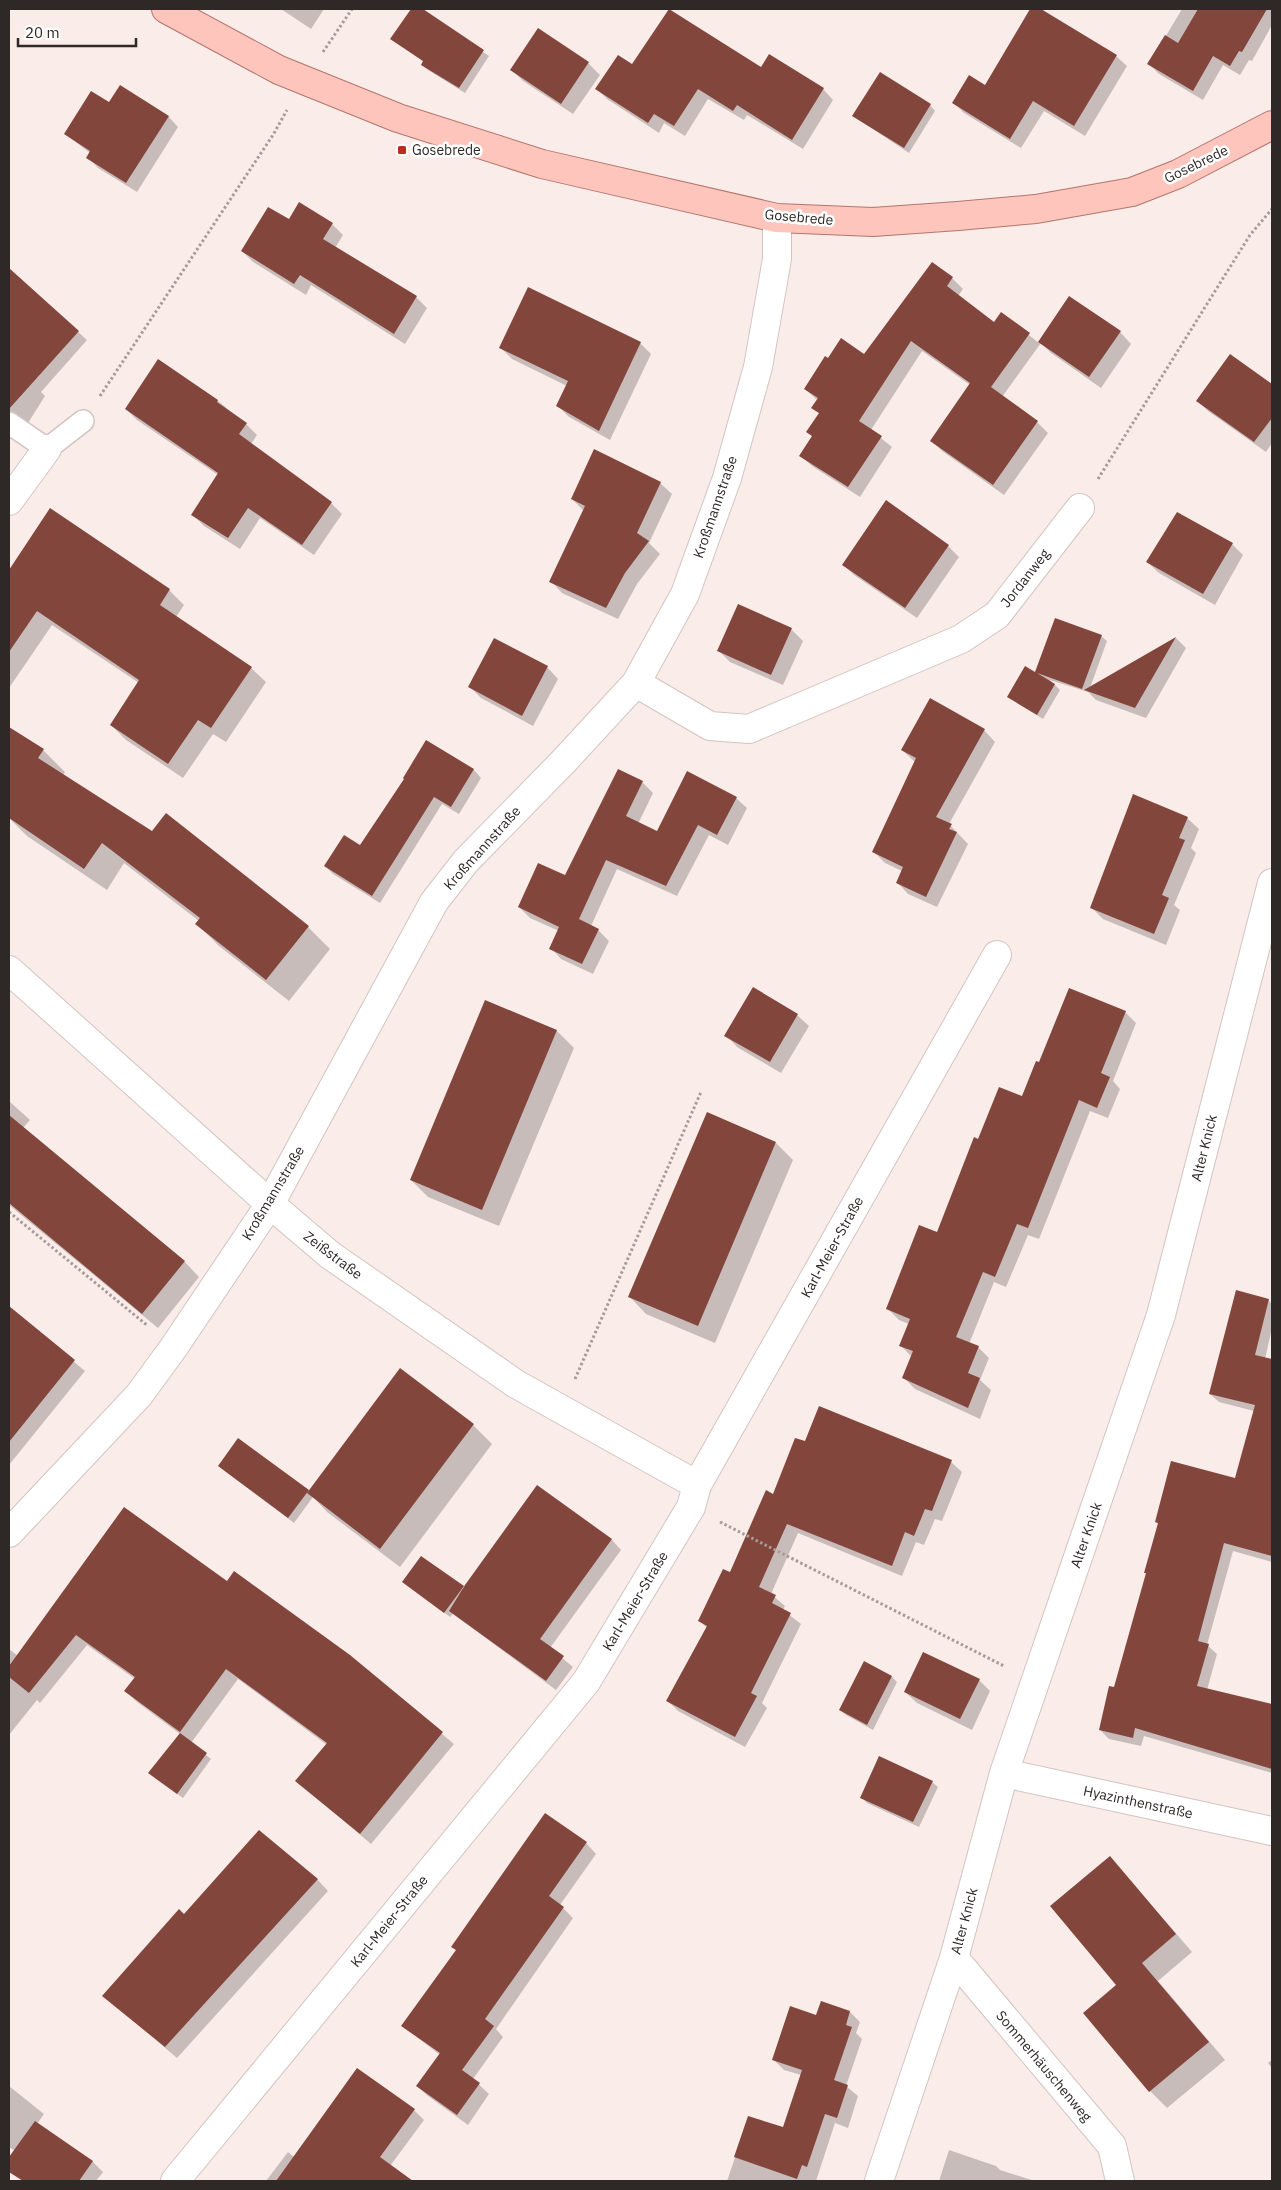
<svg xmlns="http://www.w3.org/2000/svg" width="1281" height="2190" font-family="'IBM Plex Sans',sans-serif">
<rect width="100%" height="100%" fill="#faece9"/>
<path fill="#0003" d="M 281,9 L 324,9 L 311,29 Z
M 412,9 L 421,9 L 489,56 L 465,93 L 428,70 L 422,65 L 424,62 L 392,39 Z
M 1032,9 L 1039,9 L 1116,56 L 1127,66 L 1085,136 L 1044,111 L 1021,148 L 964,113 L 954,103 L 985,86 Z
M 1182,9 L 1272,9 L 1272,25 L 1252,61 L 1249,60 L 1240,75 L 1223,65 L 1203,100 L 1159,74 L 1149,64 Z
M 538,30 L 588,63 L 600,75 L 573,114 L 523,81 L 512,70 Z
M 632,66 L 761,68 L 823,89 L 833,100 L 803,149 L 747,115 L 744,120 L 708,99 L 685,136 L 664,123 L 659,133 L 607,99 L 597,89 Z
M 110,104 L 168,116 L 178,127 L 137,192 L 98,168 L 88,157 L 90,153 L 65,134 Z
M 930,105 L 935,111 L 909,153 L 853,116 Z
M 289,221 L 332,224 L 343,235 L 335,248 L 416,297 L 427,308 L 405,344 L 311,285 L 306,295 L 253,262 L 242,251 Z
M 952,278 L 963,289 L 958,296 L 995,324 L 1002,314 L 1039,343 L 1069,298 L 1120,332 L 1131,344 L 1101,388 L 1051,353 L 1041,343 L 1002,397 L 1037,422 L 1048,433 L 1004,495 L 942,451 L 931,440 L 970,385 L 922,351 L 871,430 L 892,447 L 860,497 L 812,466 L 801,456 L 813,437 L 808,432 L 820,414 L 813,408 L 817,400 L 805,389 L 829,360 L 865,356 Z
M 22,281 L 87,340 L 41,392 L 45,396 L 28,423 L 9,412 L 9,364 L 13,357 L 9,353 L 9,295 Z
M 640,343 L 651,354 L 610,440 L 569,417 L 558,406 L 567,386 L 512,359 L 501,348 Z
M 1230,355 L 1272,386 L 1272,443 L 1266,452 L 1208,411 L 1197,400 Z
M 159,361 L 218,401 L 246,424 L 257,435 L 251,444 L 331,503 L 342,514 L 314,555 L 260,518 L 240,549 L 204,526 L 193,515 L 218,475 L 137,420 L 126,409 Z
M 660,483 L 672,494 L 649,543 L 660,554 L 637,584 L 618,619 L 562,593 L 551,581 L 584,511 L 572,499 Z
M 51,510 L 169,590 L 184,605 L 176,617 L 251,668 L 266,682 L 226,742 L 213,734 L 183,778 L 126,740 L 111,725 L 139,683 L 52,625 L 9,688 L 9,572 Z
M 1232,544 L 1243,555 L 1215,605 L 1159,573 L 1147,562 Z
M 948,546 L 959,557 L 917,618 L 854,575 L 843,564 Z
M 1056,620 L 1101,636 L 1107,641 L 1090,688 L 1176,638 L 1186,648 L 1146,718 L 1096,700 L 1088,692 L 1050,680 L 1060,690 L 1043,719 L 1008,697 L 1036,674 Z
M 791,629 L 803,641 L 783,685 L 730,662 L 719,651 Z
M 547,667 L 558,679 L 533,726 L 481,698 L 470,687 Z
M 930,700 L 984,730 L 995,742 L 949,824 L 968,844 L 937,907 L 908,894 L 897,882 L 902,871 L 885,863 L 874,852 L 915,762 L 902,750 Z
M 9,729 L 43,750 L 65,772 L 63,776 L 152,833 L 308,927 L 330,949 L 289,1001 L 219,946 L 197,924 L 199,921 L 124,863 L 107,890 L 27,836 L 9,818 Z
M 427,741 L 474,770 L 481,778 L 459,814 L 442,804 L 380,903 L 333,874 L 325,866 L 360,847 L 406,780 Z
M 642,782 L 653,793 L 638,824 L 657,833 L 736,798 L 747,808 L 728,845 L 709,835 L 677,896 L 617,869 L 591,926 L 598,930 L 609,941 L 593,974 L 561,959 L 551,948 L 559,931 L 530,918 L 519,907 L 565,877 Z
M 1187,818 L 1199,829 L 1191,848 L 1196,853 L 1174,905 L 1180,910 L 1166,945 L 1103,919 L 1092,908 Z
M 485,1002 L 557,1031 L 574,1048 L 499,1226 L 428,1197 L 411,1180 Z
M 1125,1012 L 1136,1023 L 1113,1081 L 1120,1089 L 1108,1118 L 1090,1111 L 1039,1239 L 1028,1235 L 1006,1287 L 994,1282 L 969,1344 L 978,1347 L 989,1358 L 980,1380 L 991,1390 L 980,1419 L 915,1389 L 904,1378 L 912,1357 L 901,1346 L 909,1324 L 899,1320 L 888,1309 L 937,1234 L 979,1141 L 1022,1097 L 1040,1063 Z
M 797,1015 L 809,1026 L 781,1073 L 737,1047 L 726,1035 Z
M 9,1101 L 30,1120 L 23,1128 L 184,1261 L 199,1277 L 158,1328 L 9,1205 Z
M 776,1143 L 793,1160 L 715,1343 L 646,1314 L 629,1296 Z
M 1268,1300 L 1272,1304 L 1272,1328 L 1265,1359 L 1272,1361 L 1272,1562 L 1233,1551 L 1207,1645 L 1217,1654 L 1207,1690 L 1272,1705 L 1272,1773 L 1144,1736 L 1141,1746 L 1109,1739 L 1100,1730 L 1115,1688 L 1147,1574 L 1145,1572 L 1159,1524 L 1156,1522 L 1236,1480 L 1254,1411 L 1219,1402 L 1210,1394 Z
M 9,1308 L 85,1371 L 9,1465 Z
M 473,1425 L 492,1444 L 400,1567 L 327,1512 L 313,1497 L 294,1523 L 225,1471 L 239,1440 L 309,1492 Z
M 805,1443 L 951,1462 L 962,1472 L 942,1521 L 935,1519 L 924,1545 L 916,1542 L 902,1576 L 798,1533 L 771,1594 L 785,1606 L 783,1610 L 801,1624 L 762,1703 L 767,1708 L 745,1747 L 678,1711 L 668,1701 L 707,1628 L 699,1620 L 731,1574 Z
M 537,1486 L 612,1540 L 621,1550 L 550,1648 L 573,1667 L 556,1690 L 453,1614 L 450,1617 L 403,1582 L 464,1589 Z
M 124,1508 L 227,1583 L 349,1656 L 454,1744 L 371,1844 L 297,1781 L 327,1745 L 238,1679 L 191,1743 L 211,1759 L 183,1798 L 155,1778 L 180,1734 L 137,1702 L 126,1691 L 135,1679 L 87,1645 L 40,1703 L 37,1700 L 9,1735 L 9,1649 L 18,1656 Z
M 864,1663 L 892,1677 L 897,1682 L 873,1730 L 846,1715 L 840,1710 Z
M 979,1680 L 990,1691 L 972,1730 L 917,1703 L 905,1692 Z
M 932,1782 L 938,1787 L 919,1827 L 867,1803 L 861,1797 Z
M 546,1815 L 586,1843 L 596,1854 L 560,1905 L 573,1918 L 496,2029 L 503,2037 L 473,2079 L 489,2094 L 468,2125 L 428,2096 L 417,2086 L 440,2055 L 403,2026 L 457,1951 L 453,1947 Z
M 1110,1857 L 1192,1952 L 1158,1981 L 1225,2060 L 1167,2108 L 1150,2091 L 1118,1985 Z
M 317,1879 L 328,1891 L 177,2058 L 104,1996 L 184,1916 Z
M 822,2002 L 850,2012 L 860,2022 L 856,2033 L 862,2039 L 846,2086 L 858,2096 L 848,2128 L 835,2123 L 816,2181 L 727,2181 L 749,2117 L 783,2129 L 801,2075 L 784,2070 L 773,2059 L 817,2016 Z
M 1272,2060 L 1272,2068 L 1268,2063 Z
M 9,2086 L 44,2114 L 37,2124 L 93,2162 L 103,2172 L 96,2181 L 26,2181 L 9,2166 L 9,2160 L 15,2151 L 9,2147 Z
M 414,2110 L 424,2120 L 379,2181 L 266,2181 L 288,2152 L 294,2157 Z
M 949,2150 L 996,2166 L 1000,2170 L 1035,2181 L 939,2181 Z"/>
<path fill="#83463c" d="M 411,9 L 423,9 L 484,50 L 459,88 L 421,65 L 423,61 L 390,39 Z
M 669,9 L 761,67 L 769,54 L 824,88 L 792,140 L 737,105 L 733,111 L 698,89 L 674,126 L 654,114 L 648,123 L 595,89 L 618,55 L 632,64 Z
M 1030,9 L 1041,9 L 1117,55 L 1074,126 L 1033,101 L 1010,139 L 952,103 L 969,75 L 985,85 Z
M 1198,9 L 1267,9 L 1242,52 L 1239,51 L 1230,66 L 1213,56 L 1193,91 L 1147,64 L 1165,35 L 1178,43 Z
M 538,28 L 589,62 L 561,104 L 510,70 Z
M 880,72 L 931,104 L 904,148 L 852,116 Z
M 120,85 L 169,116 L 126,183 L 86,158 L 90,151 L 64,134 L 91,91 L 109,102 Z
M 299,202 L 333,223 L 323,239 L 417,296 L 394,334 L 300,275 L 294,284 L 241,251 L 268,207 L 289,219 Z
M 932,262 L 953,277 L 947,286 L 994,322 L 1001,312 L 1030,333 L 991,387 L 1038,421 L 993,485 L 930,441 L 970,383 L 911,341 L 859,421 L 882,436 L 848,487 L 799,456 L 812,436 L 806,432 L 819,413 L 811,408 L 818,398 L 804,389 L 825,356 L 828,358 L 841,338 L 864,354 Z
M 9,268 L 79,331 L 9,409 Z
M 528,287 L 641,342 L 599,431 L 556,406 L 568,381 L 499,348 Z
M 1069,296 L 1121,331 L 1089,377 L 1038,342 Z
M 1230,354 L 1272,384 L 1272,418 L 1254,442 L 1196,401 Z
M 158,359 L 218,400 L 217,402 L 247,423 L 239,434 L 332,502 L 302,545 L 248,508 L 228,538 L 191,515 L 218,473 L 125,409 Z
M 594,449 L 661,482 L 637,533 L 649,541 L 625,573 L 606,608 L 549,582 L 585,506 L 571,499 Z
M 886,500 L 949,545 L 905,608 L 842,565 Z
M 50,508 L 170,589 L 160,605 L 252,667 L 211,728 L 198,720 L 168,764 L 110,725 L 139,680 L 37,611 L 9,652 L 9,570 Z
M 1177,512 L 1233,543 L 1203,594 L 1146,562 Z
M 738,604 L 792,628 L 771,675 L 717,651 Z
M 1055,618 L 1102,635 L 1082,689 L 1037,673 L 1055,684 L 1037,715 L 1007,697 L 1025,666 L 1035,672 Z
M 1176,637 L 1135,708 L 1084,690 Z
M 494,638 L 548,666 L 522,716 L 468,687 Z
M 930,698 L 985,729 L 936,817 L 952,824 L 949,829 L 957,832 L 926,897 L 896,883 L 903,867 L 872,852 L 916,758 L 901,750 Z
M 9,727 L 44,749 L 38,758 L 152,831 L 166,813 L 309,926 L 266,980 L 195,924 L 200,918 L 102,843 L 84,869 L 9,818 Z
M 426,740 L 474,769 L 451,807 L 434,797 L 372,896 L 324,866 L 344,835 L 360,845 L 404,779 L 403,778 Z
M 618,769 L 643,781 L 626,816 L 657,831 L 687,771 L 737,797 L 717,835 L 698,825 L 666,886 L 606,860 L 579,919 L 599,929 L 582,964 L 549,949 L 559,927 L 518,907 L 538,863 L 565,875 Z
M 1133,794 L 1188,817 L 1179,838 L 1185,840 L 1162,895 L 1169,898 L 1154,934 L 1090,908 Z
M 753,987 L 798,1014 L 770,1062 L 724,1036 Z
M 1069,988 L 1126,1011 L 1101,1073 L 1110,1077 L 1097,1108 L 1079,1100 L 1028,1228 L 1017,1224 L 995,1277 L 983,1272 L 956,1337 L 979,1346 L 968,1373 L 980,1378 L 968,1408 L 902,1378 L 913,1351 L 899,1346 L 910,1319 L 886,1309 L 919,1225 L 937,1232 L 974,1137 L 978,1139 L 999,1087 L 1022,1096 L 1036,1061 L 1039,1062 Z
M 485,1000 L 557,1030 L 482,1210 L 410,1180 Z
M 707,1112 L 776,1142 L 698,1326 L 628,1297 Z
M 9,1115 L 185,1261 L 142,1314 L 9,1203 Z
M 1236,1290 L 1269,1299 L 1255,1355 L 1272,1359 L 1272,1556 L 1224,1543 L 1198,1641 L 1209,1644 L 1197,1686 L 1272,1704 L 1272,1769 L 1135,1728 L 1133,1738 L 1099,1730 L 1109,1686 L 1114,1687 L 1146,1573 L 1144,1573 L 1158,1523 L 1155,1522 L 1171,1461 L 1235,1478 L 1255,1405 L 1209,1394 Z
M 9,1306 L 75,1360 L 9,1442 Z
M 400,1368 L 474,1424 L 380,1549 L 307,1493 Z
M 819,1406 L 952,1460 L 932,1511 L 925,1509 L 914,1536 L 905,1532 L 892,1566 L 787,1524 L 759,1587 L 776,1595 L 772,1603 L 791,1613 L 751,1693 L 757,1696 L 735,1737 L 666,1701 L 707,1626 L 698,1621 L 723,1569 L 730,1572 L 766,1490 L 773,1494 L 795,1438 L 805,1441 Z
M 238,1438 L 309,1490 L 288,1518 L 218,1466 Z
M 537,1485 L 612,1539 L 540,1639 L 564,1656 L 546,1681 L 449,1611 L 465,1585 Z
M 124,1507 L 227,1581 L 234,1571 L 350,1655 L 443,1732 L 360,1834 L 295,1781 L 327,1743 L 226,1669 L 180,1732 L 124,1691 L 135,1677 L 76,1635 L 29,1693 L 9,1677 L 9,1666 Z
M 421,1556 L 464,1586 L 444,1613 L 402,1582 Z
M 923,1652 L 980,1679 L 960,1719 L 904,1692 Z
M 864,1661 L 892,1676 L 867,1725 L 839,1710 Z
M 180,1733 L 207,1753 L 177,1794 L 148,1773 Z
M 879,1756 L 933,1781 L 913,1822 L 860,1798 Z
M 545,1813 L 587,1842 L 549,1896 L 564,1907 L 485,2019 L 494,2026 L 462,2070 L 480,2083 L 457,2115 L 416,2086 L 440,2053 L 401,2026 L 456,1950 L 451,1947 Z
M 259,1830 L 318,1879 L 165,2047 L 102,1996 L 179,1909 L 184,1914 Z
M 1110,1856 L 1176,1934 L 1142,1963 L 1209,2042 L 1149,2092 L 1083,2013 L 1116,1985 L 1050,1906 Z
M 821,2001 L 850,2011 L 846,2025 L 852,2027 L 834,2080 L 848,2085 L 837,2118 L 825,2114 L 807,2167 L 802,2165 L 797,2179 L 734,2157 L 748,2116 L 783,2127 L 802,2070 L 772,2060 L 790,2006 L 816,2015 Z
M 357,2068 L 415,2109 L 380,2157 L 413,2181 L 276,2181 Z
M 35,2121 L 93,2161 L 79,2181 L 23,2181 L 9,2172 L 9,2157 Z"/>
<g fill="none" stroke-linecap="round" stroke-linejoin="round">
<g stroke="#d2c4c1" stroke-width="24">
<path id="service" d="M 9,423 L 47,449 L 83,421"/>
</g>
<g stroke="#d2c4c1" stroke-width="30">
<path id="minor" d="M 9,501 L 47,449
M 636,683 L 710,726 L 749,729 L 961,639 L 997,615 L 1080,508
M 9,970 L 270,1204 L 330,1255 L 516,1384 L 697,1485
M 9,1533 L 139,1395 L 174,1347 L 270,1204 L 434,902 L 466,861 L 564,761 L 636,683 L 685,594 L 727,478 L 758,367 L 777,259 L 777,218
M 1004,1773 L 1272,1831
M 954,1958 L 1112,2146 L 1120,2181
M 175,2181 L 586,1682 L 691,1507 L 697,1485 L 997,955
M 879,2181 L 954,1958 L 1004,1773 L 1161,1315 L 1272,883"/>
</g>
<g stroke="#b4756b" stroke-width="30">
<path id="primary" d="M 166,9 L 279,70 L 398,118 L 542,164 L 777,218 L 873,222 L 958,216 L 1036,209 L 1132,192 L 1178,174 L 1272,125"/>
</g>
<path stroke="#a79c9a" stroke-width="3" stroke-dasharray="2.5 2.5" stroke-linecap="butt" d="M 323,52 L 352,9
M 100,396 L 273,135 L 287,110
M 1098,479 L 1250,235 L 1272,209
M 9,1212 L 148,1326
M 575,1379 L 701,1092
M 720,1522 L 1004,1666"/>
<use href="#service" stroke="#fff" stroke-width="21"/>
<use href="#minor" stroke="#fff" stroke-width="28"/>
<use href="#primary" stroke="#fdc5bc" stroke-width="28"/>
</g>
<rect fill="#ba2d1c" stroke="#fff" stroke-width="2" x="397" y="145" width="10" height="10" rx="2.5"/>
<g text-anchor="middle" stroke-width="5" stroke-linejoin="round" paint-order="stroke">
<g font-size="14" fill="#2e2827" stroke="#fff" text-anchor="start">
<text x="412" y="155">Gosebrede</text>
</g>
<g font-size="14" fill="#2e2827" stroke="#fff">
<text transform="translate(1196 164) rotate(-26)" y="5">Gosebrede</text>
<text transform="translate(799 217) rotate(5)" y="5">Gosebrede</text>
<text transform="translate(715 507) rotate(-71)" y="5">Kroßmannstraße</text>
<text transform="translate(1025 578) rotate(-52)" y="5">Jordanweg</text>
<text transform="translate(482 848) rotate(-48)" y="5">Kroßmannstraße</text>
<text transform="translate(1204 1148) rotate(-76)" y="5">Alter Knick</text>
<text transform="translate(273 1193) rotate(-59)" y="5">Kroßmannstraße</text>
<text transform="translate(832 1247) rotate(-61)" y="5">Karl-Meier-Straße</text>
<text transform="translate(333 1255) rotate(37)" y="5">Zeißstraße</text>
<text transform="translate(1086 1535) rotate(-71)" y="5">Alter Knick</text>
<text transform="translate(635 1601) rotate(-59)" y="5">Karl-Meier-Straße</text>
<text transform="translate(1138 1802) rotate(12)" y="5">Hyazinthenstraße</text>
<text transform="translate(389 1921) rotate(-51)" y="5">Karl-Meier-Straße</text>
<text transform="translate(964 1921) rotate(-75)" y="5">Alter Knick</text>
<text transform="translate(1044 2066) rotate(50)" y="5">Sommerhäuschenweg</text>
</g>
</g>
<rect width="1281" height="2190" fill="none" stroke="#2e2827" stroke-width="20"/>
<path d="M18 38v8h118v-8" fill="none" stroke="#2e2827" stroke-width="2.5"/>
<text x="25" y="38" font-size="15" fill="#2e2827" stroke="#ffffff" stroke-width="4" paint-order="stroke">20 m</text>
</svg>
